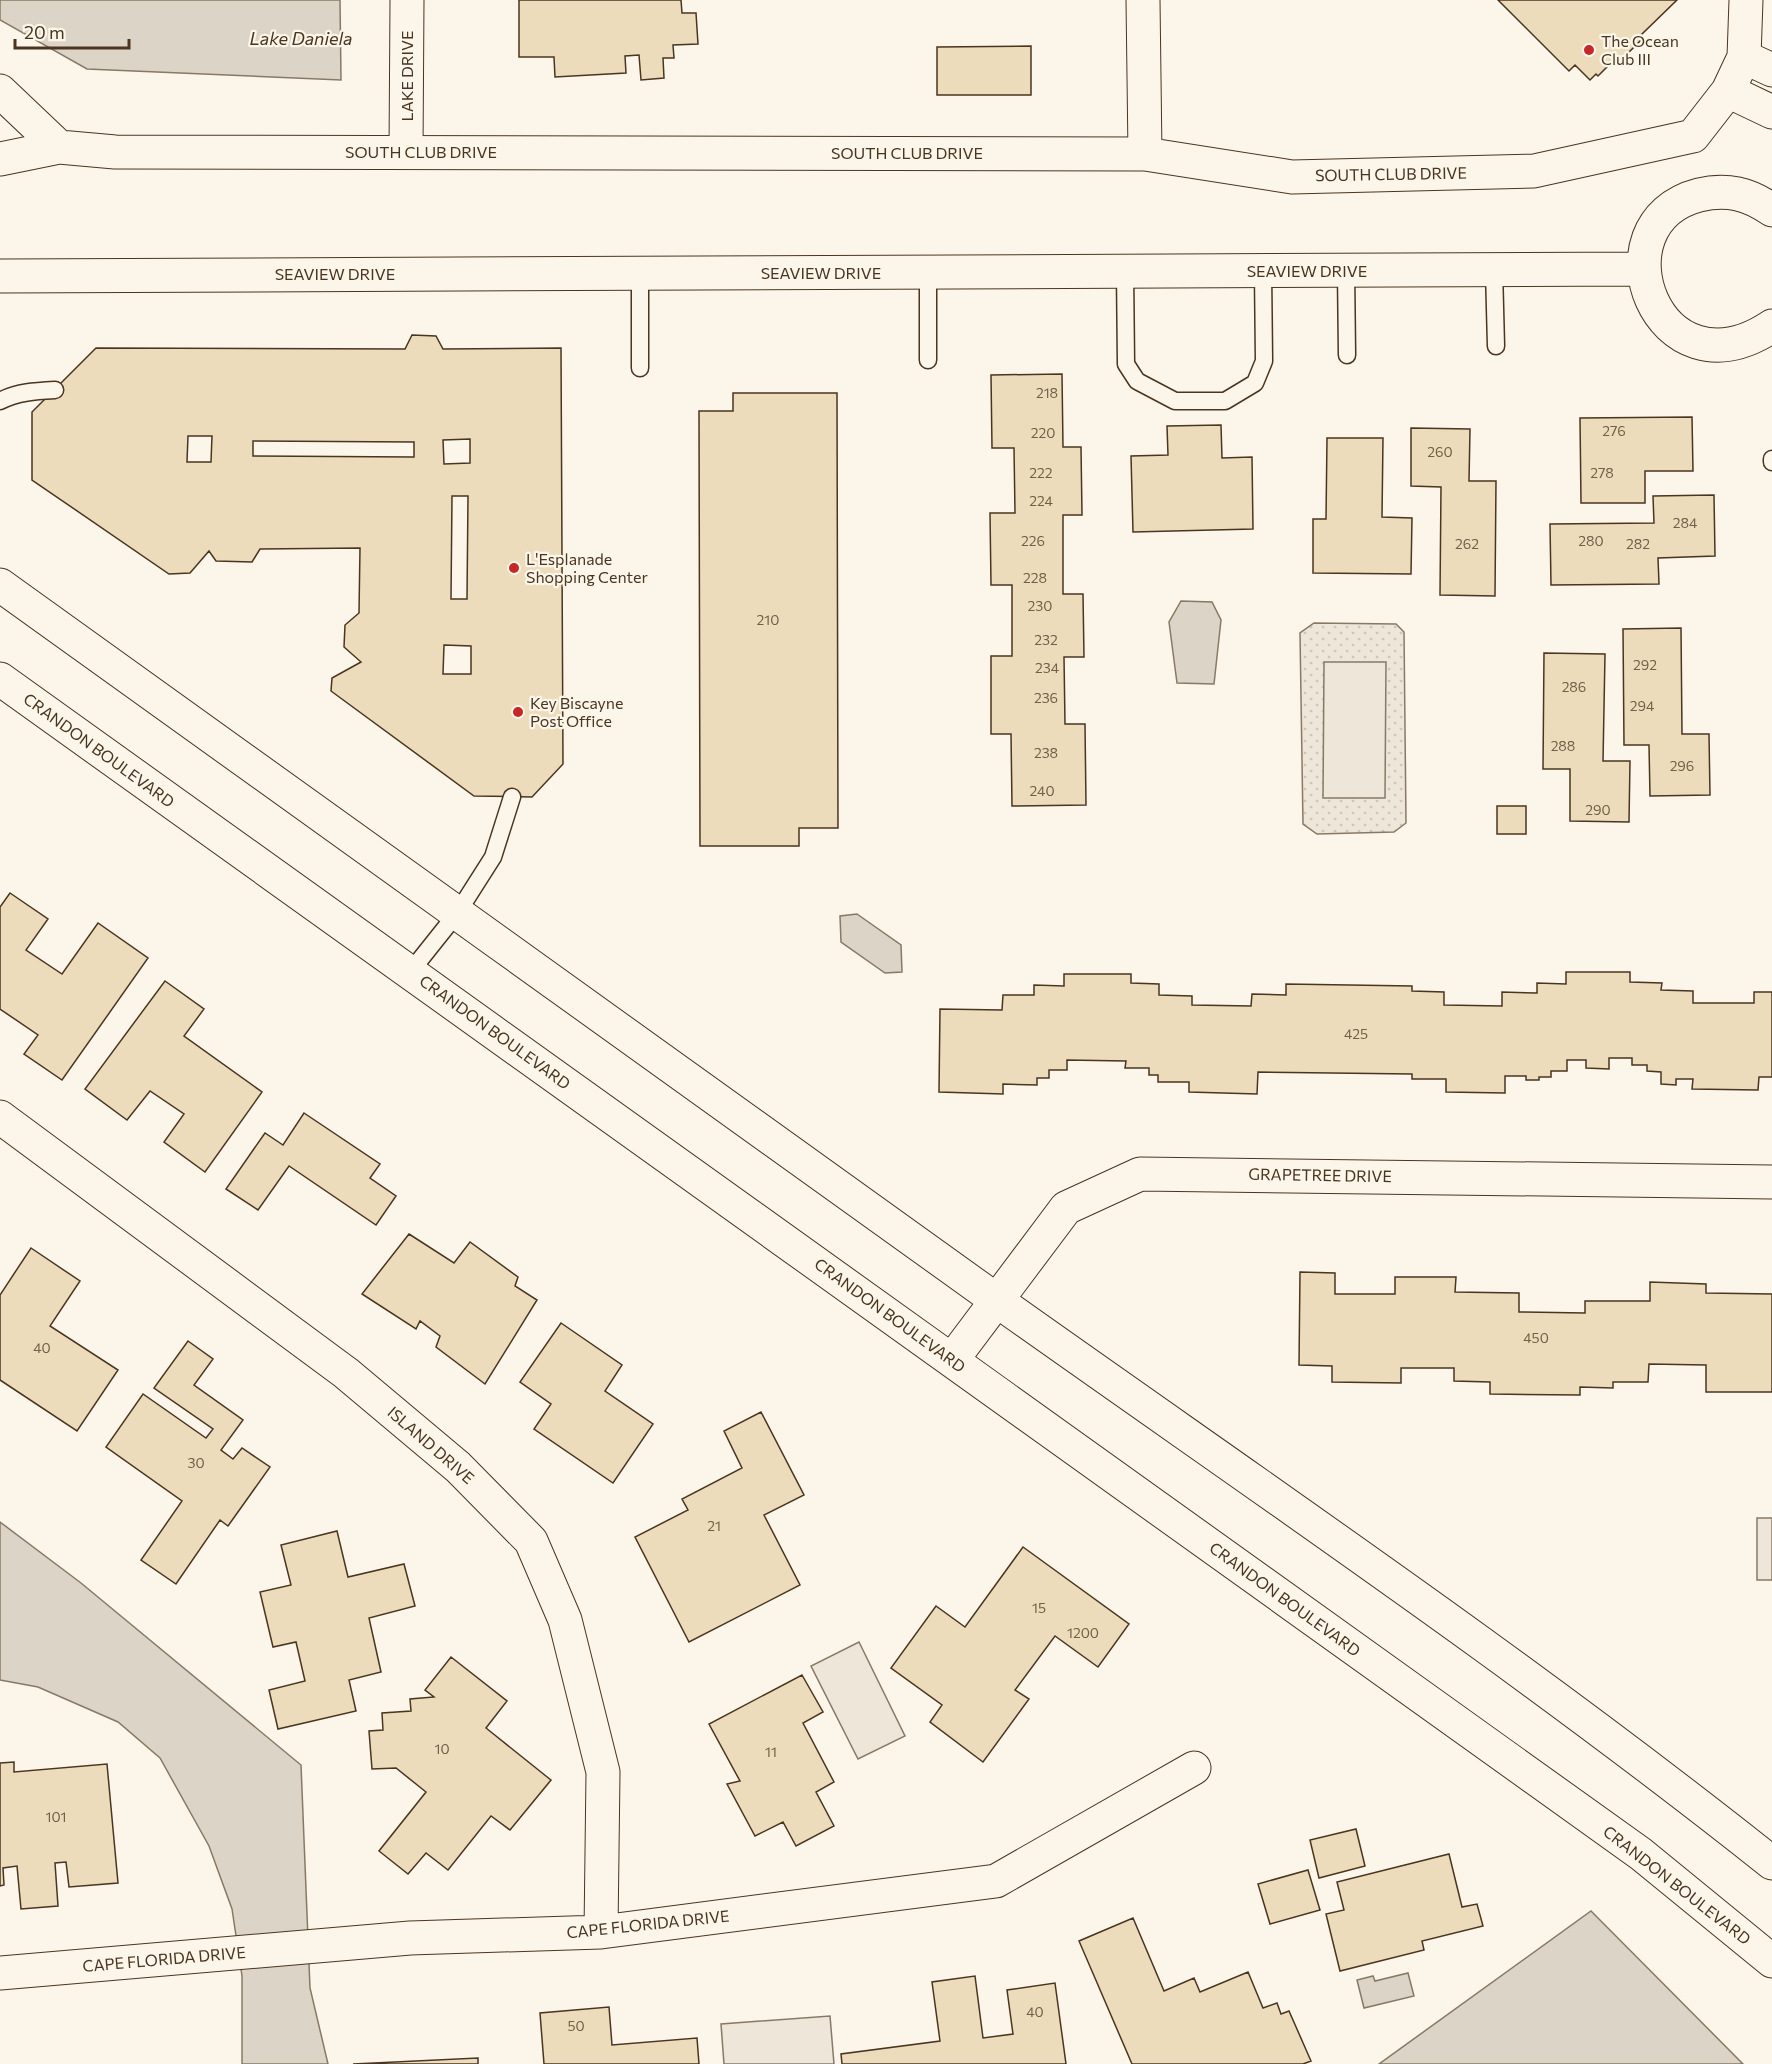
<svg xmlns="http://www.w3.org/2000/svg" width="1772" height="2064" font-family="Commissioner,sans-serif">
<defs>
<pattern id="park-dots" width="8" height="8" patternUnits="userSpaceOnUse" patternTransform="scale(1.5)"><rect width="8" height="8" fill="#ede6d9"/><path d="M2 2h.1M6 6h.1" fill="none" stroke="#cdc6ba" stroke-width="1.8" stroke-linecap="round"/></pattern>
</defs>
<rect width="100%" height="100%" fill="#fbf6e9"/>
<path fill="url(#park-dots)" stroke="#887966" stroke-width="1.5" d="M 1314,623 L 1396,624 L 1404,632 L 1406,823 L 1394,832 L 1317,834 L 1303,824 L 1300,633 Z"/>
<path fill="#ede6d9" stroke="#887966" stroke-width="1.5" d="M 1324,662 L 1386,662 L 1385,798 L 1323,798 Z
M 1757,1518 L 1772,1518 L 1772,1580 L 1757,1580 Z
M 859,1642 L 905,1736 L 858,1759 L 811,1666 Z
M 830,2016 L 834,2064 L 724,2064 L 721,2024 Z"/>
<path fill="#dcd4c6" stroke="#887966" stroke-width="1.5" d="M 0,0 L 340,0 L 341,80 L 87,69 L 0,20 Z
M 1181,601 L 1212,602 L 1221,620 L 1214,684 L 1177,683 L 1169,622 Z
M 857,914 L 901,945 L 902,972 L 885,973 L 841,942 L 840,916 Z
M 0,1522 L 81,1583 L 301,1765 L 310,1988 L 328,2064 L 242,2064 L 242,1976 L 232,1909 L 209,1846 L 160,1758 L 118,1722 L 38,1687 L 0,1680 Z
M 1591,1911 L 1743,2064 L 1379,2064 Z
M 1408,1973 L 1414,1996 L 1364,2008 L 1357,1980 L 1373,1976 L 1375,1981 Z"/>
<path fill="#ecdcbc" stroke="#4a3520" stroke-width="1.5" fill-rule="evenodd" d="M 519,0 L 681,0 L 682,13 L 696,13 L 698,44 L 673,45 L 674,58 L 663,58 L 664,78 L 641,80 L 639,55 L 625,56 L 626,73 L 555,77 L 554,57 L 519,57 Z
M 1498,0 L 1677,0 L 1639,37 L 1642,39 L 1617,64 L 1614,60 L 1598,76 L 1596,74 L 1590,80 L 1575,65 L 1569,71 Z
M 1031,46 L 1031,95 L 937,95 L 937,47 Z
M 412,335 L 436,336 L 443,349 L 561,348 L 563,764 L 532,797 L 474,796 L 331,691 L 332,678 L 361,662 L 344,647 L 345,625 L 359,613 L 360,548 L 260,549 L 252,562 L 216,561 L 209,551 L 190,573 L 169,574 L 32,480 L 32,412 L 96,348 L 405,349 ZM 188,436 L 212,436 L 211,462 L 187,462 ZM 470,439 L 470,463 L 444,464 L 443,440 ZM 253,441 L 414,442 L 414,457 L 253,456 ZM 452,496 L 468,496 L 467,599 L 451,599 ZM 444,645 L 471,646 L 471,674 L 443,674 Z
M 1062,374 L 1063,447 L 1081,447 L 1082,515 L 1063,515 L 1063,594 L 1083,594 L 1084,657 L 1064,657 L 1065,724 L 1085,724 L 1086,805 L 1012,806 L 1011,734 L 991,734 L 991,656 L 1012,656 L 1012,585 L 991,585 L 990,513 L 1015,513 L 1014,448 L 992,448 L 991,375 Z
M 733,393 L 837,393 L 838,828 L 799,828 L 799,846 L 700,846 L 699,411 L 733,411 Z
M 1692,417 L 1693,471 L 1645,471 L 1645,503 L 1581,503 L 1580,418 Z
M 1221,425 L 1222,458 L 1252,457 L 1253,529 L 1133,532 L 1131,456 L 1168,455 L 1167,426 Z
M 1411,428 L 1470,429 L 1469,481 L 1496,481 L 1495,596 L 1440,595 L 1441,487 L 1411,486 Z
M 1327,438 L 1383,438 L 1382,517 L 1412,518 L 1411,574 L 1313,573 L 1313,519 L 1326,519 Z
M 1714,495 L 1715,556 L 1658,558 L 1659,584 L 1551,585 L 1550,524 L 1654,523 L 1653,496 Z
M 1681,628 L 1682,734 L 1709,734 L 1710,795 L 1650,796 L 1649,745 L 1624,745 L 1623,629 Z
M 1544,653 L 1605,654 L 1603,761 L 1630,761 L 1629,822 L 1570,821 L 1570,769 L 1543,769 Z
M 1497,806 L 1526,806 L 1526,834 L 1497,834 Z
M 10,893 L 48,919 L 26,950 L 62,974 L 98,923 L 148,958 L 62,1080 L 24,1054 L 38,1035 L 0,1009 L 0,907 Z
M 1566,972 L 1630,972 L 1630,982 L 1662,983 L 1661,990 L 1693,991 L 1693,1003 L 1754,1003 L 1754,992 L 1772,992 L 1772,1077 L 1759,1077 L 1758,1090 L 1692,1089 L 1693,1079 L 1676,1079 L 1676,1085 L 1661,1084 L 1661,1072 L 1647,1071 L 1647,1065 L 1632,1065 L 1632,1058 L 1609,1058 L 1609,1069 L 1586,1068 L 1586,1060 L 1567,1060 L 1567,1071 L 1551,1071 L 1551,1077 L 1539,1077 L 1539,1080 L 1526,1080 L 1526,1076 L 1505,1076 L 1505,1093 L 1446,1092 L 1446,1079 L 1412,1079 L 1412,1074 L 1258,1072 L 1257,1094 L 1189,1092 L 1189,1082 L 1158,1082 L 1158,1075 L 1149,1075 L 1149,1068 L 1125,1068 L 1126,1061 L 1067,1060 L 1067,1070 L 1049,1070 L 1049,1078 L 1037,1078 L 1037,1085 L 1003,1084 L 1003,1094 L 939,1092 L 940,1009 L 1002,1010 L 1003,995 L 1034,995 L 1034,985 L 1064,986 L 1064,974 L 1131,974 L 1131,983 L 1159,984 L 1159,995 L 1192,996 L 1192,1005 L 1251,1006 L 1252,994 L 1286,995 L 1286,984 L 1412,986 L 1412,991 L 1444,992 L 1444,1005 L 1502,1006 L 1502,992 L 1537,993 L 1537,983 L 1566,984 Z
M 165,981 L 204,1009 L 184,1036 L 262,1092 L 205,1172 L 164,1142 L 184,1114 L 150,1091 L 127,1120 L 85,1089 Z
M 304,1113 L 380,1164 L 370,1178 L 396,1196 L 376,1225 L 289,1166 L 258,1210 L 226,1189 L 265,1133 L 283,1145 Z
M 409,1234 L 454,1263 L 470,1242 L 518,1277 L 515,1286 L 537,1300 L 485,1384 L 436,1347 L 440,1336 L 420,1321 L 416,1329 L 362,1294 Z
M 31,1248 L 80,1281 L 50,1326 L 118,1370 L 77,1431 L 0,1380 L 0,1295 Z
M 1300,1272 L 1335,1273 L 1335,1294 L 1395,1294 L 1395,1277 L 1456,1277 L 1455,1292 L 1519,1293 L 1519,1312 L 1585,1313 L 1585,1301 L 1650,1301 L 1650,1282 L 1706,1284 L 1706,1293 L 1772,1294 L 1772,1392 L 1706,1392 L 1706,1365 L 1649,1364 L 1648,1382 L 1613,1382 L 1613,1388 L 1580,1387 L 1580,1395 L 1490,1394 L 1490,1382 L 1454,1381 L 1454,1368 L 1401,1368 L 1401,1383 L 1332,1382 L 1332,1366 L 1299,1365 Z
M 561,1323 L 622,1365 L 605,1391 L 653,1424 L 613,1483 L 534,1429 L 551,1404 L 520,1382 Z
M 188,1341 L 213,1359 L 194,1385 L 243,1420 L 221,1450 L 233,1459 L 242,1448 L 270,1467 L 228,1526 L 220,1520 L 176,1584 L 141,1560 L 182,1501 L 106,1447 L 143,1394 L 206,1438 L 213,1429 L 154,1388 Z
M 761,1412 L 804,1495 L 764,1515 L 800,1585 L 689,1642 L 635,1537 L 688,1510 L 682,1499 L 742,1468 L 724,1431 Z
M 337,1531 L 348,1577 L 404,1564 L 415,1606 L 369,1618 L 381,1672 L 349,1680 L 356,1711 L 278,1729 L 269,1690 L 305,1681 L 296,1642 L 273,1647 L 260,1592 L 291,1585 L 281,1545 Z
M 1023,1547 L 1129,1624 L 1098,1667 L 1055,1636 L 1015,1690 L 1029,1699 L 983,1762 L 930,1722 L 942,1705 L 891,1668 L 936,1606 L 965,1627 Z
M 451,1657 L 507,1701 L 486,1728 L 551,1780 L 510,1830 L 491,1816 L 448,1870 L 426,1853 L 408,1874 L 379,1851 L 426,1792 L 396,1768 L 372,1769 L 369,1731 L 383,1730 L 382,1713 L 411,1711 L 410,1699 L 434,1697 L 425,1690 Z
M 802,1675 L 823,1712 L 803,1723 L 834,1782 L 816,1792 L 834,1826 L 796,1846 L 783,1822 L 755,1836 L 727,1784 L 740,1781 L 709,1724 Z
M 14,1762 L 14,1772 L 107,1764 L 118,1883 L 69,1887 L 66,1862 L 55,1863 L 58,1906 L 21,1909 L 17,1866 L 3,1868 L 4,1885 L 0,1886 L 0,1763 Z
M 1356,1829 L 1365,1866 L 1319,1878 L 1310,1840 Z
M 1449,1854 L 1462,1907 L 1477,1904 L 1483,1926 L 1422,1941 L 1424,1950 L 1340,1971 L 1326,1914 L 1344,1910 L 1337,1882 Z
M 1308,1870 L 1320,1910 L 1270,1924 L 1258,1884 Z
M 1133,1918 L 1164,1991 L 1194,1978 L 1200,1992 L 1248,1972 L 1263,2008 L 1277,2003 L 1281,2014 L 1289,2011 L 1311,2061 L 1303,2064 L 1132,2064 L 1079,1941 Z
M 975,1976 L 983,2038 L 1013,2034 L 1007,1990 L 1055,1983 L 1066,2064 L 842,2064 L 841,2054 L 940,2041 L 932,1982 Z
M 609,2007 L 612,2045 L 697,2038 L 699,2064 L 544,2064 L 540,2013 Z
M 478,2058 L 478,2064 L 353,2064 Z"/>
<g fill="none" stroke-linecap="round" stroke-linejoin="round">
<g stroke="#4a3520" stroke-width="19">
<path id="lane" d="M 1346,270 L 1347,355
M 1494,270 L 1496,346
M 1125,271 L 1126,364 L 1137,381 L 1175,401 L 1225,401 L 1255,383 L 1264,361 L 1263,271
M 928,272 L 928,360
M 640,274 L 640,368
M 0,401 C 17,392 36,391 55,390
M 1772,462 L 1772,459
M 411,971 L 458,912 L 493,857 L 512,797"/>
</g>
<g stroke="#4a3520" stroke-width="35">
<path id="street" d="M 1143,0 L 1145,154
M 1744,57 L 1772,70
M 0,91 L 59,147
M 1728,91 L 1772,112
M 406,152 L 407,0
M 0,159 L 59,147 L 115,152 L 1145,154 L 1292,177 L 1534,171 L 1693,136 L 1728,91 L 1744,57 L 1746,0
M 1772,210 C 1749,194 1727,188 1699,195 C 1591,223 1657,403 1772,326
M 0,276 L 1643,269
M 0,1117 L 346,1373 L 458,1467 L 531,1541 L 565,1620 L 603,1772 L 601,1932
M 952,1360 L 1066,1208 L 1140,1174 L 1772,1182
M 0,1973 L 410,1938 L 601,1932 L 996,1881 L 1194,1768"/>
</g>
<g stroke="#4a3520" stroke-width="35">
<path id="secondary" d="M 0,585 C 334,823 665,1064 999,1302 C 1258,1486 1523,1665 1772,1863
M 0,679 L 1641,1854 L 1772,1961"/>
</g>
<use href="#lane" stroke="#fbf6e9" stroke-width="16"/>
<use href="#street" stroke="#fbf6e9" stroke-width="33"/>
<use href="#secondary" stroke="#fbf6e9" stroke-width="33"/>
</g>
<g fill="#c62828" stroke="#fbf6e9" stroke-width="2">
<circle cx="1589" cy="50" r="6"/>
<circle cx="514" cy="568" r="6"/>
<circle cx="518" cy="712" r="6"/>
</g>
<g text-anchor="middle" stroke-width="4.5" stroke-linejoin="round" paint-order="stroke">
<g font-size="14" fill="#725f47">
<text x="1047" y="398">218</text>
<text x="1614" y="436">276</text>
<text x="1043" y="438">220</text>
<text x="1440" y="457">260</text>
<text x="1041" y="478">222</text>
<text x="1602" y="478">278</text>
<text x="1041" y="506">224</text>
<text x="1685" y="528">284</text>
<text x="1033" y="546">226</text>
<text x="1591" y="546">280</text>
<text x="1467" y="549">262</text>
<text x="1638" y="549">282</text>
<text x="1035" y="583">228</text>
<text x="1040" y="611">230</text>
<text x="768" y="625">210</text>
<text x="1046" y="645">232</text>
<text x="1645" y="670">292</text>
<text x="1047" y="673">234</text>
<text x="1574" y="692">286</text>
<text x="1046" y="703">236</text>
<text x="1642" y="711">294</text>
<text x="1563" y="751">288</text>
<text x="1046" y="758">238</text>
<text x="1682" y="771">296</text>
<text x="1042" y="796">240</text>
<text x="1598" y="815">290</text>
<text x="1356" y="1039">425</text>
<text x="1536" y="1343">450</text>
<text x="42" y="1353">40</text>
<text x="196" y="1468">30</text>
<text x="714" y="1531">21</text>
<text x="1039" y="1613">15</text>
<text x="1083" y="1638">1200</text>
<text x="442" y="1754">10</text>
<text x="771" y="1757">11</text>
<text x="56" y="1822">101</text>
<text x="1035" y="2017">40</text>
<text x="576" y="2031">50</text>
</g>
<g font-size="16" fill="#4a3520" stroke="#fbf6e9" text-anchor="start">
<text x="1601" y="47">The Ocean<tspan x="1601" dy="18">Club III</tspan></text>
<text x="526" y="565">L'Esplanade<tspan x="526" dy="18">Shopping Center</tspan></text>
<text x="530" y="709">Key Biscayne<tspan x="530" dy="18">Post Office</tspan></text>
</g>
<g font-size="16" fill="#4a3520" stroke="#fbf6e9">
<text transform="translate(407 76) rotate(-90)" y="6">LAKE DRIVE</text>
<text x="421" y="158">SOUTH CLUB DRIVE</text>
<text x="907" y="159">SOUTH CLUB DRIVE</text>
<text transform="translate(1391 174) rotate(-1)" y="6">SOUTH CLUB DRIVE</text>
<text x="1307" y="277">SEAVIEW DRIVE</text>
<text x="821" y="279">SEAVIEW DRIVE</text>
<text x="335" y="280">SEAVIEW DRIVE</text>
<text transform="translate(99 750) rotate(36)" y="6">CRANDON BOULEVARD</text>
<text transform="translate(495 1032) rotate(36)" y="6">CRANDON BOULEVARD</text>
<text transform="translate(1320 1175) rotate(1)" y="6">GRAPETREE DRIVE</text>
<text transform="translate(890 1315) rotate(36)" y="6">CRANDON BOULEVARD</text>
<text transform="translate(431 1445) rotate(41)" y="6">ISLAND DRIVE</text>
<text transform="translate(1285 1599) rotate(36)" y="6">CRANDON BOULEVARD</text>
<text transform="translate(1677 1885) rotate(38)" y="6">CRANDON BOULEVARD</text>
<text transform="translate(648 1924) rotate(-6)" y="6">CAPE FLORIDA DRIVE</text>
<text transform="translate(164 1959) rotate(-5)" y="6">CAPE FLORIDA DRIVE</text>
</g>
<g font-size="18" font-style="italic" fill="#4a3520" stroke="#fbf6e9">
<text x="301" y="45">Lake Daniela</text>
</g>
</g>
<path d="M15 39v9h114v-9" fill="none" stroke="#4a3520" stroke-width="3"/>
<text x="24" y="39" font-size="18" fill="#4a3520" stroke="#fbf6e9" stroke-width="4.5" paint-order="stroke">20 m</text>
</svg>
